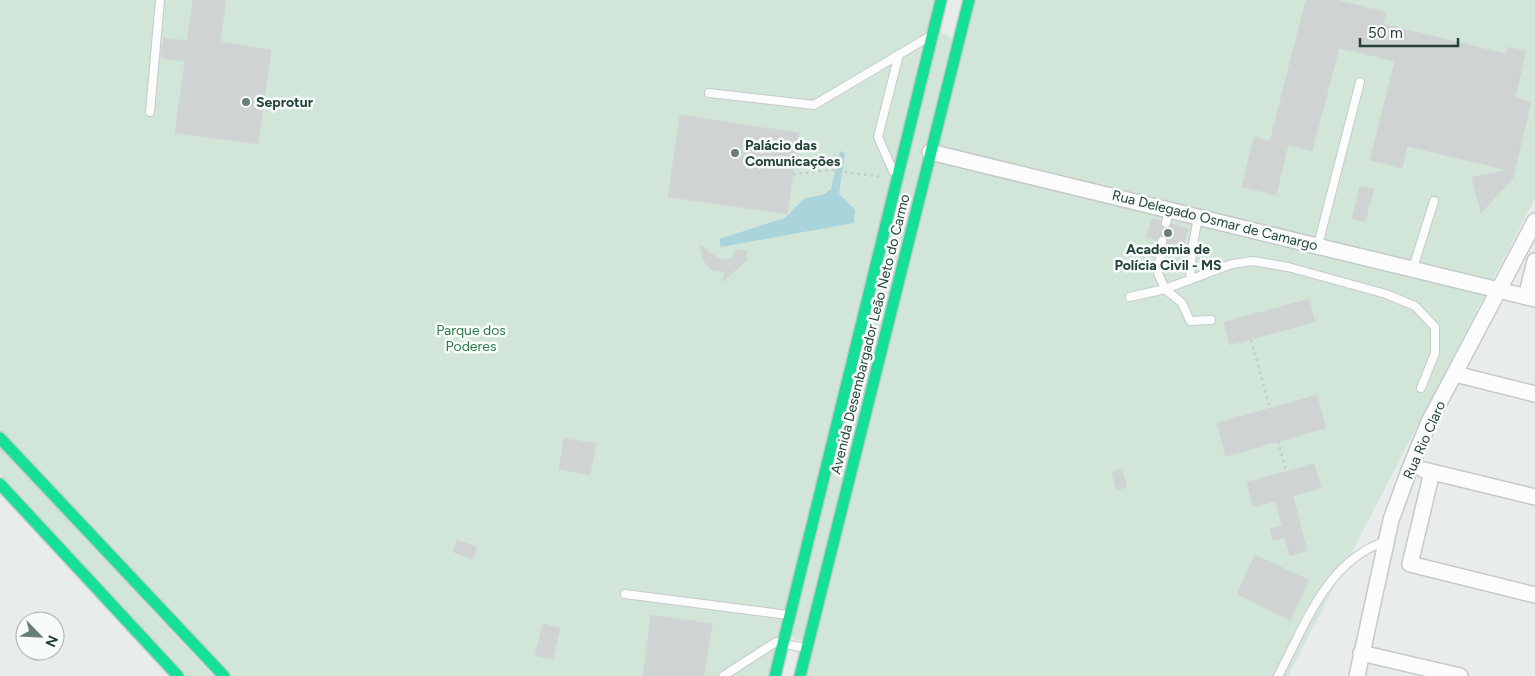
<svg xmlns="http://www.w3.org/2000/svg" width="1535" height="676" font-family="Figtree,sans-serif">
<rect width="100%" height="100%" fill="#e8edeb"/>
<path fill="#d1e6d8" d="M 0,0 L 941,0 L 775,676 L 224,676 L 0,438 Z
M 969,0 L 1535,0 L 1535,198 L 1288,676 L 800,676 Z
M 938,33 L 946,34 L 952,39 L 804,639 L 797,640 L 790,635 Z
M 0,447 L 213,676 L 184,676 L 0,474 Z"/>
<path fill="#a9d4db" d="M 840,151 L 845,153 L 839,194 L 855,210 L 854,223 L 721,247 L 719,239 L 785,218 L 805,198 L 823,195 L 831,189 Z"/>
<path fill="#cfd4d2" stroke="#d1d6d4" d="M 193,0 L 226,0 L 220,42 L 271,50 L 258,144 L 175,133 L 185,61 L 161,58 L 164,38 L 187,41 Z
M 1306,0 L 1336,0 L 1386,12 L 1383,24 L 1506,54 L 1507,47 L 1526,51 L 1515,98 L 1531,102 L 1513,178 L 1481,213 L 1472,177 L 1508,170 L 1407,146 L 1402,168 L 1370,160 L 1395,61 L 1339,48 L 1312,151 L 1288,145 L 1276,195 L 1242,187 L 1254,137 L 1270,141 Z
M 680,115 L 799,133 L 787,214 L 668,197 Z
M 1360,186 L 1374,189 L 1365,222 L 1352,219 Z
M 1152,219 L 1161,221 L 1164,228 L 1171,224 L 1188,229 L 1183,247 L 1167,243 L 1167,238 L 1163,236 L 1157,240 L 1147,237 Z
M 700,245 L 720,260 L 732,259 L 736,250 L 747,251 L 745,259 L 748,259 L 722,282 L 726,272 L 711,270 L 704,261 Z
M 1309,299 L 1315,322 L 1230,345 L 1224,322 Z
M 1317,395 L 1326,428 L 1226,456 L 1217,423 Z
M 564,438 L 596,444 L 590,475 L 559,469 Z
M 1314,464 L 1321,488 L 1293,496 L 1307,551 L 1290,556 L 1285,537 L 1273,540 L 1270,529 L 1282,525 L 1275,501 L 1253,507 L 1247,482 Z
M 1122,469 L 1127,487 L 1116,490 L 1112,472 Z
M 457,540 L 477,547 L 473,559 L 453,552 Z
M 1255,555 L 1309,580 L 1290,620 L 1237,594 Z
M 651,615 L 712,624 L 704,676 L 643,676 Z
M 543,624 L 560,628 L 553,659 L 535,655 Z"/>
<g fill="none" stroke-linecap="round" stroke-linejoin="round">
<g stroke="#c5cac8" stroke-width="10">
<path id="lane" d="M 709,93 L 814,105 L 927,38
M 150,112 L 160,0
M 893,171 L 878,137 L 899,54
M 1166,223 L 1169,209
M 1162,241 L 1158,273 L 1165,289 L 1182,303 L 1190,321 L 1211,320
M 1318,245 L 1360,82
M 1413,268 L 1434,201
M 1190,280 L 1192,250 L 1198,217
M 1130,297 L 1165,289 L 1232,264 L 1253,261 L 1288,267 L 1386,294 L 1415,306 L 1435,327 L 1435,353 L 1421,388
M 625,594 L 788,615
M 723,676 L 776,642 L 805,648
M 1278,676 C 1305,626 1327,559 1387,541"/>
</g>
<g stroke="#c5cac8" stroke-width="18">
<path id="street" d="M 930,152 L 1535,299
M 1526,297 L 1535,261
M 1455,374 L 1535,394
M 1424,470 L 1535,497
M 1432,472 L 1410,564 L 1535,595
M 1361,653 L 1460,676
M 1357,676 L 1391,520 L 1410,468 L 1429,422 L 1535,221"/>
</g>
<g stroke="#c3cbc8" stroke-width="14">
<path id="fast" d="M 0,438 L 224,676
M 0,484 L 178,676
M 775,676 L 941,0
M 800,676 L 969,0"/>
</g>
<path stroke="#c3ccca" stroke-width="2.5" stroke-dasharray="2.5 4" stroke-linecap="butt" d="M 793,174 L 832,170 L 881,177
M 1251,340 L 1270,409
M 1278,441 L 1286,471"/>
<use href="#lane" stroke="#fcfcfc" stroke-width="8"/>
<use href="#street" stroke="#fcfcfc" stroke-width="15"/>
<use href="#fast" stroke="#16e098" stroke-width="11"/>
</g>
<g fill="#697e78" stroke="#f7fbf9" stroke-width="2">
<circle cx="246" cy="102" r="5"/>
<circle cx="735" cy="153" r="5"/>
<circle cx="1168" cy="233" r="5"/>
</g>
<g text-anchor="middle" stroke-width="5" stroke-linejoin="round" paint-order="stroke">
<g font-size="14" font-weight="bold" fill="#24423a" stroke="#f7fbf9" text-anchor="start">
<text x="256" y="107">Seprotur</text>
<text x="745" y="150">Palácio das<tspan x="745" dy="16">Comunicações</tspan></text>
<text x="1168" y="254" text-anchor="middle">Academia de<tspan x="1168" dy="16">Polícia Civil - MS</tspan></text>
</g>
<g font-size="14" fill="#24423a" stroke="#f7fbf9">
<text transform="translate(1215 220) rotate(14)" y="5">Rua Delegado Osmar de Camargo</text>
<text transform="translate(870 334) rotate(-76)" y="5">Avenida Desembargador Leão Neto do Carmo</text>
<text transform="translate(1424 440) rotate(-66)" y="5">Rua Rio Claro</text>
</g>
<g font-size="14" fill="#2d7a4b" stroke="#f7fbf9">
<text x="471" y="335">Parque dos<tspan x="471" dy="16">Poderes</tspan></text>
</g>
</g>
<g transform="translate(40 636) rotate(114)"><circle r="24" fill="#f7fbf9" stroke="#a3b1ad"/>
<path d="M0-4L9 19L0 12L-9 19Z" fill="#697e78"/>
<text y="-8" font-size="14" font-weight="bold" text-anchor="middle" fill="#24423a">N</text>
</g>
<path d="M1360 38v8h98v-8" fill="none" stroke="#24423a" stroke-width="2.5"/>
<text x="1368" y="38" font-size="15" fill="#24423a" stroke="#f7fbf9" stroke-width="4" paint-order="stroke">50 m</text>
</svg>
